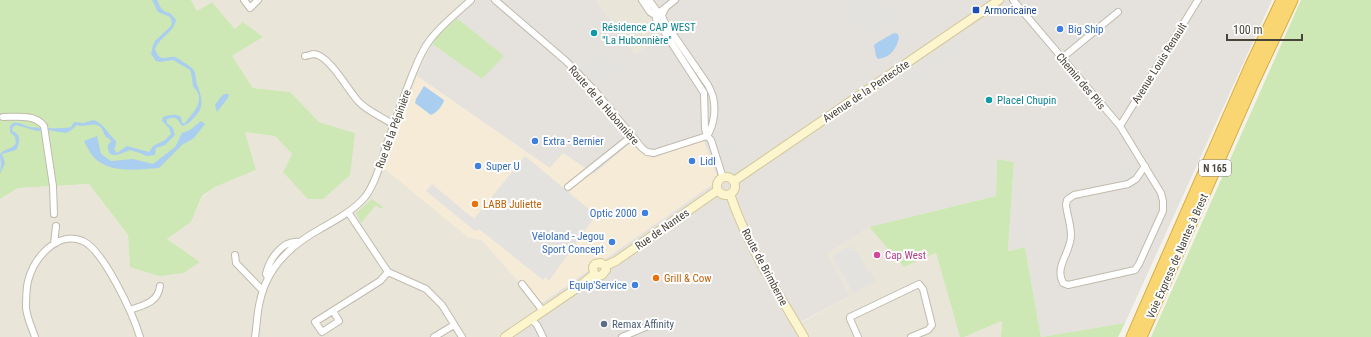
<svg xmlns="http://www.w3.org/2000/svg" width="1371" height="337" font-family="'Roboto Condensed',sans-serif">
<rect width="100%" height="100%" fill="#f5f2eb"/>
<path fill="#e9e5d9" d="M 191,0 L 476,0 L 436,38 L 432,44 L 417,76 L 384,168 L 468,237 L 482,240 L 539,305 L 516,337 L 0,337 L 0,199 L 18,188 L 89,184 L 128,235 L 130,267 L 200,262 L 167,239 L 191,222 L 202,197 L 215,187 L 256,170 L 245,132 L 275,136 L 292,154 L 283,172 L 355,133 L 319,122 L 289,92 L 253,88 L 232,56 L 263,37 L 235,29 L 212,2 L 197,11 Z
M 596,0 L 655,0 L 673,27 L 636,55 Z
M 869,227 L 904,267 L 936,253 L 960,337 L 799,337 L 793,327 L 850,296 L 827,254 Z
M 1002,321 L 1001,337 L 964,337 Z"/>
<path fill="#f5ebd7" d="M 417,76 L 550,168 L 563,153 L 594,174 L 629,144 L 704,139 L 719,180 L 539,305 L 482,240 L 468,237 L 384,168 Z"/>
<path fill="#e5e1dc" d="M 476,0 L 596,0 L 636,55 L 673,27 L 655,0 L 1272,0 L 1125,323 L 1041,337 L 1025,247 L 1008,251 L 1014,162 L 997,159 L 996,196 L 869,227 L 827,254 L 850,296 L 793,326 L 799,337 L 516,337 L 539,305 L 719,180 L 703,139 L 653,158 L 629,144 L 594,174 L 563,153 L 550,168 L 417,76 L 432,44 L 482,79 L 503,56 L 457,18 Z"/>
<path fill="#cde7b5" d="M 0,0 L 191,0 L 197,11 L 212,2 L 235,29 L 243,22 L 263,37 L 232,56 L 253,88 L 290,92 L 319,122 L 355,133 L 350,175 L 323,199 L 308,199 L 283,172 L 292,154 L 275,136 L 245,132 L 256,170 L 215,187 L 202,196 L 191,222 L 167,239 L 200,262 L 183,273 L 159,276 L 130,267 L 128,235 L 89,184 L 18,188 L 0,199 Z
M 1301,0 L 1371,0 L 1371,337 L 1151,337 Z
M 457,18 L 504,56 L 482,79 L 432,44 L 436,38 Z
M 997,159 L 1014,162 L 1008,251 L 1025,247 L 1041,337 L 1125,323 L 1118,337 L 1001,337 L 1002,321 L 964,337 L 960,337 L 936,253 L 904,267 L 869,227 L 996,196 Z
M 372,199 L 383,207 L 381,209 L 376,205 L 361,223 L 356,213 Z"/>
<path fill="#e4e2df" d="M 837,0 L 887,0 L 898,20 L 860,43 L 851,32 L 856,28 Z
M 1113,6 L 1116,9 L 1094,28 L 1091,25 Z
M 963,37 L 969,46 L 907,89 L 900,79 L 932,57 L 935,60 L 945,53 L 943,50 Z
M 593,48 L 609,65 L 622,52 L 624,55 L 627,52 L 633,58 L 604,87 L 595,78 L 593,79 L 577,64 Z
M 944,76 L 948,82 L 927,96 L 923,90 Z
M 726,111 L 735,117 L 732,122 L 730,129 L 730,138 L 735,146 L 733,148 L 736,153 L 730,157 L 728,153 L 725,154 L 719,141 L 718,135 L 721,120 Z
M 554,141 L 562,153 L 549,166 L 543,160 L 551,150 L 548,148 Z
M 525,156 L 596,215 L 549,281 L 545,277 L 543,280 L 479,229 L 475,231 L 426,191 L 432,184 L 474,219 Z
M 1132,167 L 1134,174 L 1130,175 L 1131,178 L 1113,182 L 1111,171 Z
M 851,246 L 853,250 L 856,249 L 868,272 L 871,271 L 876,281 L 853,293 L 833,256 Z"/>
<path fill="#aaceef" d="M 152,0 L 157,0 C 160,7 162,12 170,13 L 176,20 C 174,32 160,37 155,49 C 156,51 157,56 160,57 C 163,60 170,56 175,57 C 178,58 191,67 193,69 C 197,74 195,81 198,87 C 201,96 204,104 198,113 C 195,117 187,126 182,126 C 176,118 178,116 167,119 L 167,123 L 173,128 L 175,135 L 165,145 L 156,148 L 155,155 L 146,156 L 140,153 L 130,150 C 122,153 107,162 108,145 L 111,141 C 110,139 108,138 106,137 C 103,133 103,128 99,126 C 91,122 86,128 77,125 L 70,131 L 66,133 L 47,130 L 37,131 L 16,125 L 13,127 L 12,131 C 22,134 20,143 16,150 L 2,154 L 5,163 L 0,174 L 1,164 L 0,154 C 5,148 12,150 16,143 L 15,137 L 10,132 L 10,126 L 13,123 C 22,122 23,126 30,127 C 37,128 66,129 71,127 L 74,122 L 83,123 L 94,120 C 105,125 107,133 116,141 L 116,145 L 114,149 L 117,153 L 127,146 L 149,152 L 153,146 L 165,140 L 171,134 L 169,128 L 162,121 L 163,117 C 168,115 176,113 181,117 L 182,122 L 184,124 C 190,116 203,105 198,93 C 197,90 194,89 193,86 C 192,80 192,75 190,70 L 173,60 L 160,62 L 156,61 L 151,54 L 153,45 L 155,41 L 171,26 L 172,22 L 170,17 L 158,12 Z
M 894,33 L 898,34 L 899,38 C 896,49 891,57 878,59 L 876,56 L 874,45 L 878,42 Z
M 424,86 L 444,100 C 443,106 436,113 431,115 L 415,103 L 416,99 Z
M 224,94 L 229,94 L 228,98 L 217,112 L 215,105 L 220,98 Z
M 201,121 L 205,124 L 194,138 L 182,145 L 159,168 C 141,169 118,173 101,163 C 93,159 88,149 84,141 L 97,136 L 101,154 L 111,161 L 133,159 L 153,164 L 175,147 L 182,133 L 190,130 Z"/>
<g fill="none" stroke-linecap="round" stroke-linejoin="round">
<g stroke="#c0bbad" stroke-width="8">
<path id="street" d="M 244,0 L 250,8 L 258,0
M 495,0 L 566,61 L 595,91 L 642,148 L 647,152 L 654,153 L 707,136
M 642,0 L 650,12 L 658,17
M 649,0 L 660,15
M 675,0 L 656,15 L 656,19 L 704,93 L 705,129 L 707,136 L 711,140 L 723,178
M 1013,0 L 1120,126 L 1161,193 L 1163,201 L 1163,211 L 1139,264 L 1135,270 L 1068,285 L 1063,283 C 1054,266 1071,253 1071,235 C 1071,225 1067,214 1066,205 L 1067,200 L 1074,195 L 1128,184 L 1136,179 L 1145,166
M 665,9 L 662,15 L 664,21 L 708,85 C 710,89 712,93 713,97 C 716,109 714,126 707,136
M 305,56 C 308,56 311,54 314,54 C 329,55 348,90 358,101 C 367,111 382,117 394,125
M 1062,58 L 1118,12
M 3,117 C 17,117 35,114 44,126 L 53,186 L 54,214
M 1120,126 L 1198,0
M 568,187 L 632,136
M 348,212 L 388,272 L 426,289 L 442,305 L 462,337
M 54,244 L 56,226
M 235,255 L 236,263 L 263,291
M 268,278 L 266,274 C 269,260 282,240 299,242
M 522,284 L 543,311
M 130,310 C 143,305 158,303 160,286
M 333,311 L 339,321 L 322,332 L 315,322 L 380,281 L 388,272
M 531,319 L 537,325 L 543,337
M 35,337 C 32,328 27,318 26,308 C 26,299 26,289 28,281 C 34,258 57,230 83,241 C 104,251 133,314 140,337
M 255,337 C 257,325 257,312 260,301 C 267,267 291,245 320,229 C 336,220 353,211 365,197 C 377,181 382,157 389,138 C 396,118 403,98 411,78 C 416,66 421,51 430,40 C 441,25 457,13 471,0
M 434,337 L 454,325
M 622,337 L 648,326
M 858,337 L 850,319 L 850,317 L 919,284 L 923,289 L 932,325 L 928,330 L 911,337"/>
</g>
<g stroke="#d3c89c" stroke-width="10">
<path id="secondary" d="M717 186a9 9 0 1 1 18 0a9 9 0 1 1-18 0Z
M 734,181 L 999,0
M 730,194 C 747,245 777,291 804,337
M 605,266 L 616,261 L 718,190
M 594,274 L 593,267 L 595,264 L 601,263 L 605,266
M 594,274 L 598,276 L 602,275 L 606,270 L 605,266
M 505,337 L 577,288 L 594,274"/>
</g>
<g stroke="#d9ac40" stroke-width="13">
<path id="highway" d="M 1132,337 L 1251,65 L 1282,0
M 1141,337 L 1253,83 L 1292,0"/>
</g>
<use href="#street" stroke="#fff" stroke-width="6"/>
<use href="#secondary" stroke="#fdf5cd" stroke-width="8"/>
<use href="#highway" stroke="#f9d671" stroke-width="11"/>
</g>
<rect fill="#1a4fb4" stroke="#fff" stroke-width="1.5" x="972" y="6" width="8" height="8" rx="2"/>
<g fill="#3f7fe0" stroke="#fff" stroke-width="1.5">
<circle cx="1060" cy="29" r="4"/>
<circle cx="535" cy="141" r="4"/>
<circle cx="692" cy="161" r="4"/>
<circle cx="478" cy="166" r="4"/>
<circle cx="645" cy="213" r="4"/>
<circle cx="612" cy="242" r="4"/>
<circle cx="635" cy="285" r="4"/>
</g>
<g fill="#0f9aa8" stroke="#fff" stroke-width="1.5">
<circle cx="594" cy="33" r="4"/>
<circle cx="989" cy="100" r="4"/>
</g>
<g fill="#e8710a" stroke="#fff" stroke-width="1.5">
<circle cx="475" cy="204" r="4"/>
<circle cx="656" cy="278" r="4"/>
</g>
<circle fill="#d1479c" stroke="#fff" stroke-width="1.5" cx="877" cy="255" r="4"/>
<circle fill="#5c6f8a" stroke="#fff" stroke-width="1.5" cx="604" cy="324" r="4"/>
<g text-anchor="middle" stroke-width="4" stroke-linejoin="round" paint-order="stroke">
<rect fill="#fff" stroke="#807c74" stroke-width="1" x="1199" y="160" width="32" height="16" rx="3"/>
<g font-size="10" font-weight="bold" fill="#494439">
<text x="1215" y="172">N 165</text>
</g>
<g font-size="11" fill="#164399" stroke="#fff" text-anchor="start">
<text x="984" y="14">Armoricaine</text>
</g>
<g font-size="11" fill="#0d838f" stroke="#fff" text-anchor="start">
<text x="602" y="31">Résidence CAP WEST<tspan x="602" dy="13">"La Hubonnière"</tspan></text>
<text x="997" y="104">Placel Chupin</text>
</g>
<g font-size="11" fill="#366cbe" stroke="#fff" text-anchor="start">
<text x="1068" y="33">Big Ship</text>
<text x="543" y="145">Extra - Bernier</text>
<text x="700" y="165">Lidl</text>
<text x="486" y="170">Super U</text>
<text x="637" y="217" text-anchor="end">Optic 2000</text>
<text x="604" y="240" text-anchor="end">Véloland - Jegou<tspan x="604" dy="13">Sport Concept</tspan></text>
<text x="627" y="289" text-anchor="end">Equip'Service</text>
</g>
<g font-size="11" fill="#494439" stroke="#fff">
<text transform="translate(1159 63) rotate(-58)" y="4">Avenue Louis Renault</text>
<text transform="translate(1081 81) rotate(50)" y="4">Chemin des Plis</text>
<text transform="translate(866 91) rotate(-34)" y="4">Avenue de la Pentecôte</text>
<text transform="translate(604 105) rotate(49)" y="4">Route de la Hubonnière</text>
<text transform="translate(393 129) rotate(-70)" y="4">Rue de la Pépinière</text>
<text transform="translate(662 229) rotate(-35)" y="4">Rue de Nantes</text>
<text transform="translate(1177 256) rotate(-66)" y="4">Voie Express de Nantes à Brest</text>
<text transform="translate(765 267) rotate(62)" y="4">Route de Brimberne</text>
</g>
<g font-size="11" fill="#c56008" stroke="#fff" text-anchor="start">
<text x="483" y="208">LABB Juliette</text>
<text x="664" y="282">Grill &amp; Cow</text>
</g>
<g font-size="11" fill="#b23c85" stroke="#fff" text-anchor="start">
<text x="885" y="259">Cap West</text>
</g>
<g font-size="11" fill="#4e5e75" stroke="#fff" text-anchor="start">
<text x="612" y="328">Remax Affinity</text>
</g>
</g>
<path d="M1227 34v6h75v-6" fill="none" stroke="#494439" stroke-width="2"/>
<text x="1233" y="34" font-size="12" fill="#494439" stroke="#ffffff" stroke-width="3" paint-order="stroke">100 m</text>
</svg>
